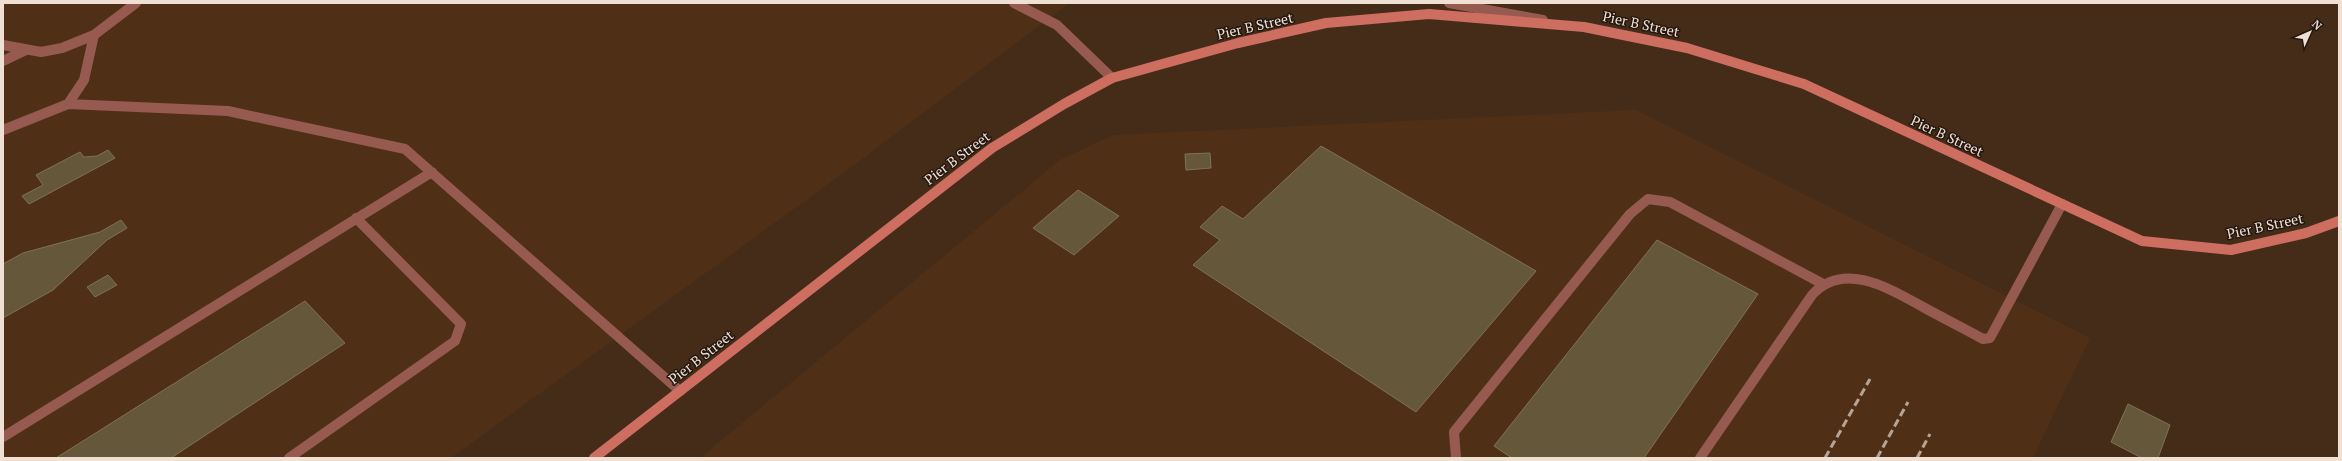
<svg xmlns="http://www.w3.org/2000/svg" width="2342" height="461" font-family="'PT Serif',serif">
<rect width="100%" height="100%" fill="#452c18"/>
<path fill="#4f3017" d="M 3,3 L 1069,3 L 857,163 L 451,458 L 3,458 Z
M 1636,110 L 2090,338 L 2033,458 L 700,458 L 1060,160 L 1113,135 Z"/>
<path fill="#655739" stroke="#807252" d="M 1321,146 L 1536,271 L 1416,412 L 1193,265 L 1220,240 L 1200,227 L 1222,206 L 1243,219 Z
M 108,150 L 115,158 L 29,204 L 22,196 L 43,185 L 36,175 L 80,152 L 84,157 L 97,156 Z
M 1210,153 L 1211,168 L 1186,170 L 1185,154 Z
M 1078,190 L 1119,216 L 1074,255 L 1033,228 Z
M 121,220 L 127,228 L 107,240 L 53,290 L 3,318 L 3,264 L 23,253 L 100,232 Z
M 1657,240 L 1758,294 L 1644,458 L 1512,458 L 1494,446 Z
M 108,275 L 117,285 L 95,297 L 87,287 Z
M 305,301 L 345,343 L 171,458 L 56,458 Z
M 2128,404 L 2170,425 L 2158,458 L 2142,458 L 2111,442 Z"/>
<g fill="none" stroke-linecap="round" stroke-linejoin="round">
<path stroke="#965a51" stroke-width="10" d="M 1014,3 L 1057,25 L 1112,78
M 1449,3 L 1543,20
M 3,45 L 41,52 L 62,48 L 94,35
M 3,61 L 26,50
M 68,104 L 84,80 L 94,35 L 136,3
M 3,130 L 68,104 L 228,111 L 405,149 L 680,391
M 3,437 L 432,172
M 289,458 L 455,341 L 461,324 L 356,218
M 1456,458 L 1454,432 L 1630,214 L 1648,199 L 1670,202 L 1823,284
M 1700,458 L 1812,295 C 1844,260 1890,289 1923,307 C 1943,318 1963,328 1983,339 L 1990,338 L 2062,204"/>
<path stroke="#cd6e61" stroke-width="10" d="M 594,458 L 992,148 L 1064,104 L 1112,78 L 1238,43 L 1326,23 L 1429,14 L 1584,27 L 1687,48 L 1804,84 L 2142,241 L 2231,250 L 2306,233 L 2339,221"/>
<path stroke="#b7a495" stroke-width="3" stroke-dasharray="8 4" stroke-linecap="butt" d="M 1825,458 L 1870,379
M 1877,458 L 1908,402
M 1917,458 L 1930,434"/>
</g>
<g text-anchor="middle" stroke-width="3" stroke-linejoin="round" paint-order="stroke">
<g font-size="14" fill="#f0dfd3" stroke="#23170f">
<text transform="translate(1641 24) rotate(12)" y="5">Pier B Street</text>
<text transform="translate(1255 26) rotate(-13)" y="5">Pier B Street</text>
<text transform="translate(1947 136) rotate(25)" y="5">Pier B Street</text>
<text transform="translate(957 158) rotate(-37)" y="5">Pier B Street</text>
<text transform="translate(2265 226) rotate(-12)" y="5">Pier B Street</text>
<text transform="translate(701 357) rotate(-38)" y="5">Pier B Street</text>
</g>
</g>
<rect width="2342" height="461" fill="none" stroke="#f0dfd3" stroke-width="8"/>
<g transform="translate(2310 32) rotate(45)" stroke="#23170f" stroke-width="3" paint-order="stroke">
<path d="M0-3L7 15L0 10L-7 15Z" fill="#f0dfd3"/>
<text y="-6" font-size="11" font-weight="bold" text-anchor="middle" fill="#f0dfd3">N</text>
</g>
</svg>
